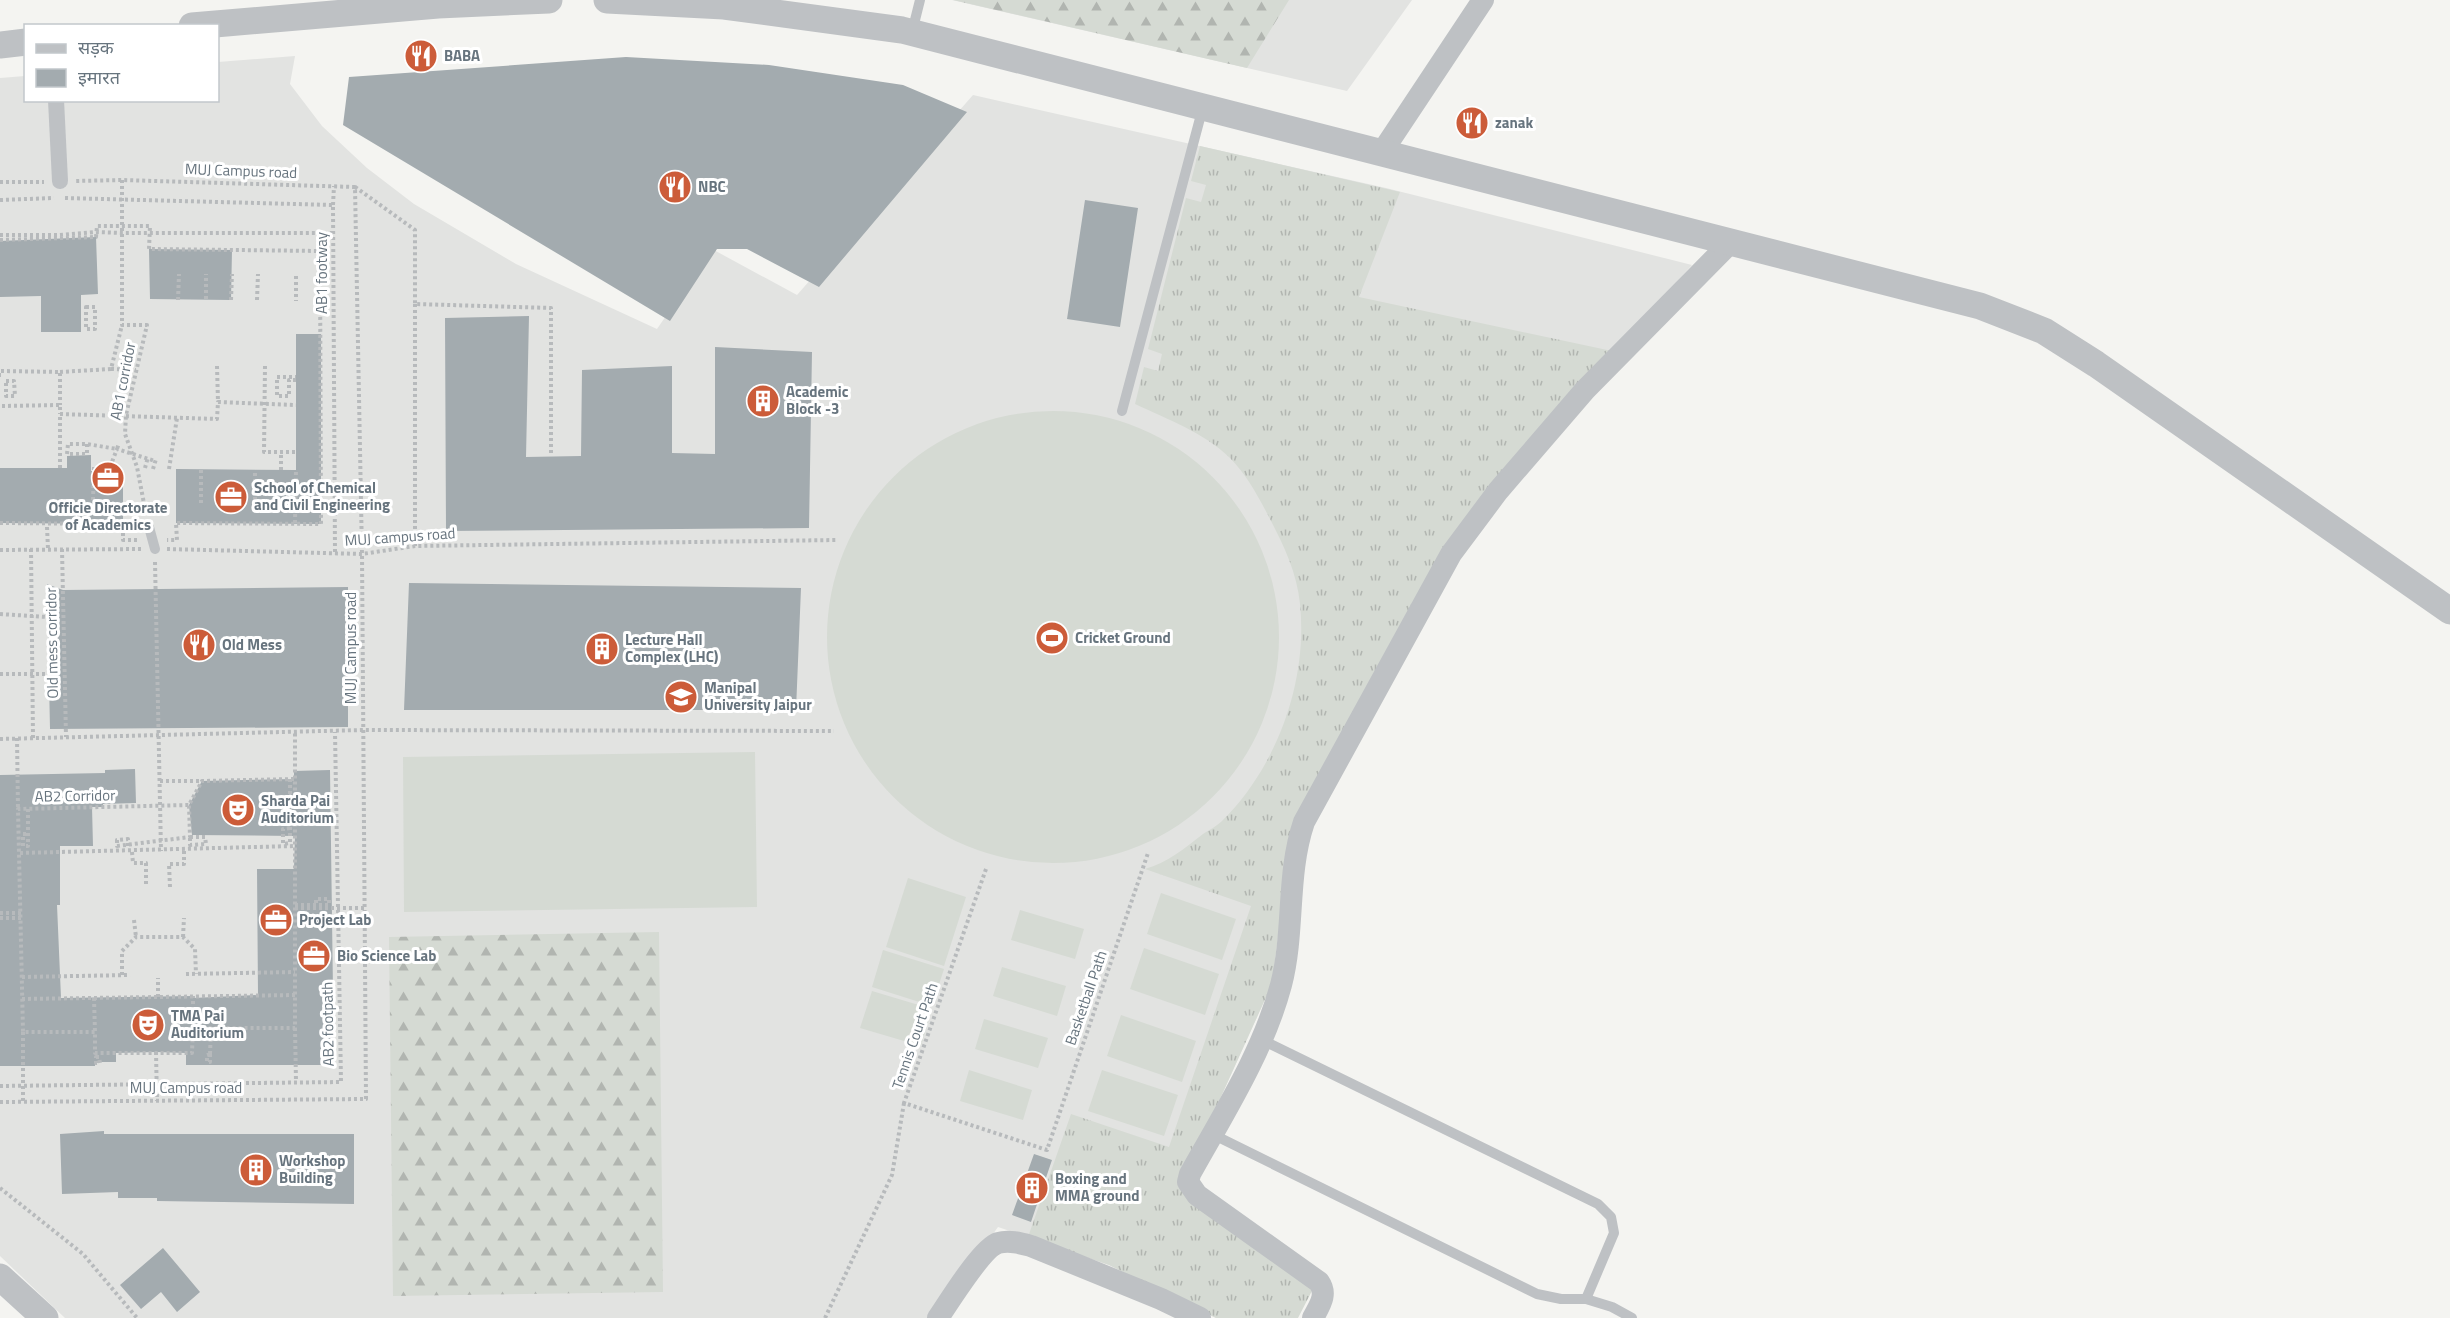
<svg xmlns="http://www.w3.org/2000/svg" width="2450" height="1318" font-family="'Titillium Web','Noto Sans Devanagari',sans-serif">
<defs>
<pattern id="grass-tufts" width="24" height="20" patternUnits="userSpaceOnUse" patternTransform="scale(1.5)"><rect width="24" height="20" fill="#d5dad3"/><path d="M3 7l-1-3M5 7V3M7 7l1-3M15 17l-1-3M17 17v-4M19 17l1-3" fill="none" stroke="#b1b5b0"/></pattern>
<pattern id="forest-firs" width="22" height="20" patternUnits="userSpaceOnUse" patternTransform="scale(1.5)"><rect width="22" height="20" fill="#d5dad3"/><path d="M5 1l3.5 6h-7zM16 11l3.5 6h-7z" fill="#b1b5b0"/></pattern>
</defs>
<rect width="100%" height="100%" fill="#f4f4f1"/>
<path fill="#e2e3e1" d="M 952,0 L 1412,0 L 1347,91 Z
M 295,56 L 290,84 L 322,126 L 367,168 L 414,204 L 516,264 L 657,329 L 712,249 L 797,295 L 973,95 L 1386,188 L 1692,265 L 1524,451 L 1291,832 L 1272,984 L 1181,1185 L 1298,1318 L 1216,1318 L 1109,1265 L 998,1227 L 932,1318 L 65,1318 L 0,1256 L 0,78 L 25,76 L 26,100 L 218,100 L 218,62 Z"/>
<path fill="url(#grass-tufts)" d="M 1200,146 L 1400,192 L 1359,297 L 1612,351 L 1524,451 L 1291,832 L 1272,984 L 1181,1185 L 1315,1285 L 1298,1318 L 1216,1318 L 1109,1265 L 1028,1237 L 1071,1114 L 1169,1147 L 1251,906 L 1145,869 C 1167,863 1185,848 1203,834 C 1209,830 1217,826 1222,821 C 1277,767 1308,681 1300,604 C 1297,573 1284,546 1270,519 C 1259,498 1247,475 1230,458 C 1203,432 1169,420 1135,404 L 1144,367 L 1158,371 L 1162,354 L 1148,349 L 1186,198 L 1201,202 L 1206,185 L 1191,181 Z"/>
<path fill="url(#forest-firs)" d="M 953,0 L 1289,0 L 1247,68 Z
M 659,932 L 663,1292 L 393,1296 L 389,937 Z"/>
<path fill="#d5dad3" d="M827 637a226 226 0 1 1 452 0a226 226 0 1 1-452 0Z
M 755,752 L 757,907 L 404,912 L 403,757 Z
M 908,878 L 966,897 L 944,966 L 886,947 Z
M 1161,893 L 1236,919 L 1222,960 L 1147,934 Z
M 1020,910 L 1084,929 L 1075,959 L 1011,940 Z
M 1144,948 L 1219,974 L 1205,1015 L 1130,989 Z
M 883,950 L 944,969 L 932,1006 L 872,987 Z
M 1002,967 L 1066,986 L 1057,1016 L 993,996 Z
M 872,991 L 932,1009 L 921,1046 L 860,1028 Z
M 1121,1015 L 1196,1041 L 1182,1082 L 1107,1056 Z
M 984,1019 L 1048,1038 L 1038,1068 L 975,1049 Z
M 969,1070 L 1032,1090 L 1023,1120 L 960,1101 Z
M 1102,1070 L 1178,1095 L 1164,1136 L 1088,1111 Z"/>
<path fill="#a3abaf" d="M 626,57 L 769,65 L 903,85 L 967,112 L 819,287 L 747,249 L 717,249 L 670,321 L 343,125 L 349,77 Z
M 1085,200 L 1138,208 L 1120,327 L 1067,319 Z
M 96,237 L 98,294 L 81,295 L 81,332 L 41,332 L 41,296 L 0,297 L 0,241 Z
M 149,249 L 232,250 L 231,300 L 150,299 Z
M 529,316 L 526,457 L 581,456 L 582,370 L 672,366 L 672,453 L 715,454 L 715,347 L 812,352 L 809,528 L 446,531 L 445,318 Z
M 296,334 L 321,334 L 321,524 L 176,523 L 176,469 L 296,470 Z
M 91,455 L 91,471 L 123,471 L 123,524 L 0,523 L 0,468 L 67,468 L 67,456 Z
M 409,583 L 801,588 L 796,710 L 404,710 Z
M 47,584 L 63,590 L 348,587 L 348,727 L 50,729 Z
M 135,769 L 136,803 L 103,804 L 103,807 L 92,807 L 93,846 L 60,846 L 60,905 L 57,905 L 61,998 L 193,996 L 193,998 L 258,995 L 257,869 L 294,869 L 295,836 L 192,835 L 189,805 L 202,781 L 294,779 L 294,771 L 330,770 L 334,1065 L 186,1065 L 186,1053 L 156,1052 L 116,1053 L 116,1062 L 95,1062 L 95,1066 L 0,1066 L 0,775 L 105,773 L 105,770 Z
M 104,1131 L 104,1134 L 354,1134 L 354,1204 L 157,1201 L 157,1198 L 118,1198 L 118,1192 L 62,1194 L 60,1134 Z
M 1034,1154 L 1052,1160 L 1031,1222 L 1012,1215 Z
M 163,1248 L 200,1292 L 177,1312 L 161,1292 L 141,1309 L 120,1285 Z"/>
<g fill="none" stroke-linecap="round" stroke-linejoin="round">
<path stroke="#b7babc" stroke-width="4" stroke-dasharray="3 3" stroke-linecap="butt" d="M 122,180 L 122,325 L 147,325 L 126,415 L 125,434 L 137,467 L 146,514
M 0,182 L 44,182
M 355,187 L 415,230 L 415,304 L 551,308 L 551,456
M 65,198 L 333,205 L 335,553
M 0,200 L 54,198
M 333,205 L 334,186
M 0,235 L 60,235 L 96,232 L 122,233 L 334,233
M 0,240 L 96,237 L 97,226 L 150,226 L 149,249 L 320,251 L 321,524 L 176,523 L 177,540 L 167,540
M 296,276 L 296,301
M 206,299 L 206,274
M 178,300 L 179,274
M 231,300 L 232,274
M 257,300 L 258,274
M 415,304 L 415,546
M 86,307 L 95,307 L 95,329 L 86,329 Z
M 217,366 L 218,402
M 265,366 L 264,452 L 296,452
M 111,369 L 136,370
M 1,371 L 60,372 L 60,405
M 60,372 L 111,369 L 122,325
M 0,375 L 1,375
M 296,380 L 289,380 L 289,396 L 277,396 L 277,377 L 296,377
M 6,381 L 14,381 L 15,396 L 6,396 Z
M 2,406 L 60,405 L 60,414
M 87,444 L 87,454 L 67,454 L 68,444 L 87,444 L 117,449 L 119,443
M 110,467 L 117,449 L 155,461
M 60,468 L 60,414 L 217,419 L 218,402 L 296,405
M 145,468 L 148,457
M 153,469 L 156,459
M 169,469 L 177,418
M 281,470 L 281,452
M 93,500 L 94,467
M 255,500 L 255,470
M 201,503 L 201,469
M 0,523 L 123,524 L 123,540 L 138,540
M 295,523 L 296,470
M 47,527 L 48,549
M 31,549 L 33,738
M 62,549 L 66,737
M 167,549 L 362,554 L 415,546 L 837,540
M 0,550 L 142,549
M 155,562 L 161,851
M 0,614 L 47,617
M 0,674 L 48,674
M 17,738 L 18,809
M 0,739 L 363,730 L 834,731
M 290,779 L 290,843 L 283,844 L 283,829 L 290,828
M 294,779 L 202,781 L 189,805 L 18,809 L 23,1032 L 95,1032 L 95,1053 L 192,1053 L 193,1028 L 295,1028 L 295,733
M 160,781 L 202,781
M 28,809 L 28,846 L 23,846 L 23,834 L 28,834
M 280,820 L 291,820
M 190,837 L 205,837 L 206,844 L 190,845 Z
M 128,846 L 128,839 L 117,840 L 117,846 L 190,837 L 189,805
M 132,852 L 133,863 L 146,863 L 146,887
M 20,853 L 295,846
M 986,869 L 904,1103 L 1047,1150 L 1148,853
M 170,887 L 169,864 L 184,864 L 184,850
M 295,905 L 329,905 L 329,899 L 316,899 L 316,905
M 295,908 L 364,908
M 0,913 L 22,913
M 0,918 L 22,918
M 134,920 L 136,937
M 183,937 L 184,918
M 186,974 L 295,972
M 122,975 L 122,951 L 136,937 L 183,937 L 195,949 L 196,974
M 22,977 L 130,975
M 158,997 L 158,978
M 94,998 L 95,1032
M 22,999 L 295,995
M 193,1028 L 193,996
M 295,1028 L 296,1081
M 23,1032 L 23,1101
M 156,1052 L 157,1101
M 210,1054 L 211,1029
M 210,1054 L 210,1062 L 207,1062 L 207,1055 Z
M 96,1057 L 99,1057 L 100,1063 L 96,1063 Z
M 0,1086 L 341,1082 L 335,732
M 0,1102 L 366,1099 L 362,554 L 355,187 L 122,180 L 76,181
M 0,1188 L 83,1254 L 137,1318
M 825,1318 L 892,1175 L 904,1103"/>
<path stroke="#bec1c4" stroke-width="10" d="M 912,32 L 920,0
M 1122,411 L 1203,107
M 149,527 L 155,549
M 1262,1040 L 1598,1204 L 1611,1217 L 1614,1233 L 1586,1299
M 1212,1134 L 1537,1294 L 1561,1299 L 1586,1299 L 1612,1307 L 1632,1318"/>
<path stroke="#bec1c4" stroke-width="16" d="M 56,100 L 60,181"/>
<path stroke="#bec1c4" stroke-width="22" d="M 1382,152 L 1483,0
M 938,1318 C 949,1302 982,1248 998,1243 C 1009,1240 1020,1243 1031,1246 L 1161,1299 L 1200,1318
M 1313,1318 C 1319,1306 1328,1295 1319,1282 L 1197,1195 L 1188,1182 L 1190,1174 C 1224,1113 1263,1052 1281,985 C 1295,931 1286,875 1304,822 L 1451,554 L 1498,491 L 1585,390 L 1731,242"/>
<path stroke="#bec1c4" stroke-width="27" d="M 607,0 L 724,6 L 902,30 L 1980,306 L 2044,331 L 2096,364 L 2450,611
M 192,26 L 438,5 L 549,0
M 0,45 L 26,42
M 0,1277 L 45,1318"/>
</g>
<defs>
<g id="restaurant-disc" transform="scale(1.725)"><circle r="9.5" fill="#cc5c39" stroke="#fff"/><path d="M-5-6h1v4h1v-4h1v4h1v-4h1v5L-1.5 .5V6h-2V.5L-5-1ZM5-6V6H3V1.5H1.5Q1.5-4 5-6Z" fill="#fff"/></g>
<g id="building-disc" transform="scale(1.725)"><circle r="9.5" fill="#cc5c39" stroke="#fff"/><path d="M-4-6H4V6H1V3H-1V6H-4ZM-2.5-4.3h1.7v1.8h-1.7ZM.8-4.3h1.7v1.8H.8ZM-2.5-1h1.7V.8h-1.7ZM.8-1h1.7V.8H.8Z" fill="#fff"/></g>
<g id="office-disc" transform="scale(1.725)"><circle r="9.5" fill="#cc5c39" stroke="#fff"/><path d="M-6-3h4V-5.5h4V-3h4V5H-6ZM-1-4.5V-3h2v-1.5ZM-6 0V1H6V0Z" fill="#fff"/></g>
<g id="stadium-disc" transform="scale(1.725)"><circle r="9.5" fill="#cc5c39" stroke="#fff"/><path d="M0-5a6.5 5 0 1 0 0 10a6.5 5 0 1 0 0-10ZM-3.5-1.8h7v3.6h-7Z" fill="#fff"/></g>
<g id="university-disc" transform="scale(1.725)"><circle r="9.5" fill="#cc5c39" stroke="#fff"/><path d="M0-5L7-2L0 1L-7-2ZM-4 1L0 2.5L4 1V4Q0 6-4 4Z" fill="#fff"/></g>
<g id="theatre-disc" transform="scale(1.725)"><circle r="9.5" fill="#cc5c39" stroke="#fff"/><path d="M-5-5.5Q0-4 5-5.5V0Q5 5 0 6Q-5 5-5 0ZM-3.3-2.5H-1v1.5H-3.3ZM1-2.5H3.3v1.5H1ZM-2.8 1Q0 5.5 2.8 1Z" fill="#fff"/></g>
</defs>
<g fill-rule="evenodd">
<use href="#restaurant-disc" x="421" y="56"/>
<use href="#restaurant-disc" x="1472" y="123"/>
<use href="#restaurant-disc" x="675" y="187"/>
<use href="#building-disc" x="763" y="401"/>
<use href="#office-disc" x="108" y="478"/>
<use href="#office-disc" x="231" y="497"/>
<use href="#stadium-disc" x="1052" y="638"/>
<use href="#restaurant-disc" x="199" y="645"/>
<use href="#building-disc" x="602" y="649"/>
<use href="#university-disc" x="681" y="697"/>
<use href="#theatre-disc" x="238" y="810"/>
<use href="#office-disc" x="276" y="920"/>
<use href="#office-disc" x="314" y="956"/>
<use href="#theatre-disc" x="148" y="1025"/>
<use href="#building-disc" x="256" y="1170"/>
<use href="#building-disc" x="1032" y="1188"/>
</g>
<g text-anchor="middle" stroke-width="6" stroke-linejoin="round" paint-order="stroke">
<g font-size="15" font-weight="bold" fill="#67747e" stroke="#fff" text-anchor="start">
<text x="444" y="61">BABA</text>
<text x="1495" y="128">zanak</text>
<text x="698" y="192">NBC</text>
<text x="786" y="397">Academic<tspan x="786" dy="17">Block -3</tspan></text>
<text x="254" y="493">School of Chemical<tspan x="254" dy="17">and Civil Engineering</tspan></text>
<text x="108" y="513" text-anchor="middle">Officie Directorate<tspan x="108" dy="17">of Academics</tspan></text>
<text x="1075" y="643">Cricket Ground</text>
<text x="625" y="645">Lecture Hall<tspan x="625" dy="17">Complex (LHC)</tspan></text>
<text x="222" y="650">Old Mess</text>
<text x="704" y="693">Manipal<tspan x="704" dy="17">University Jaipur</tspan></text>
<text x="261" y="806">Sharda Pai<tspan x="261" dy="17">Auditorium</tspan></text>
<text x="299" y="925">Project Lab</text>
<text x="337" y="961">Bio Science Lab</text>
<text x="171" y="1021">TMA Pai<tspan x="171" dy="17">Auditorium</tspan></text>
<text x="279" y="1166">Workshop<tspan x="279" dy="17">Building</tspan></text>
<text x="1055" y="1184">Boxing and<tspan x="1055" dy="17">MMA ground</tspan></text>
</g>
<g font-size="15" fill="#67747e" stroke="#fff">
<text transform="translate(241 171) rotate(2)" y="5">MUJ Campus road</text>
<text transform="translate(322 273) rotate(-90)" y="5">AB1 footway</text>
<text transform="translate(123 381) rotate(-79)" y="5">AB1 corridor</text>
<text transform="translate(400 537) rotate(-4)" y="5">MUJ campus road</text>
<text transform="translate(52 643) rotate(-91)" y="5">Old mess corridor</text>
<text transform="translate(351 648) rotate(-90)" y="5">MUJ Campus road</text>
<text transform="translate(75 796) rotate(-1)" y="5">AB2 Corridor</text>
<text transform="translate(1086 998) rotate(-71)" y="5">Basketball Path</text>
<text transform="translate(328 1024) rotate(-91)" y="5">AB2 footpath</text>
<text transform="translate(915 1036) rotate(-71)" y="5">Tennis Court Path</text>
<text x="186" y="1093">MUJ Campus road</text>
</g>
</g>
<rect x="24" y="24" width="195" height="78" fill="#ffffff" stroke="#c2c7cb" stroke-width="1.5"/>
<rect x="36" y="44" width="30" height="9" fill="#bec1c4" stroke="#c2c7cb" stroke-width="1.5"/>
<text x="78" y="54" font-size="18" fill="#67747e">सड़क</text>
<rect x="36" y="69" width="30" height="18" fill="#a3abaf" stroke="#c2c7cb" stroke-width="1.5"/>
<text x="78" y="84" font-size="18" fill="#67747e">इमारत</text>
</svg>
